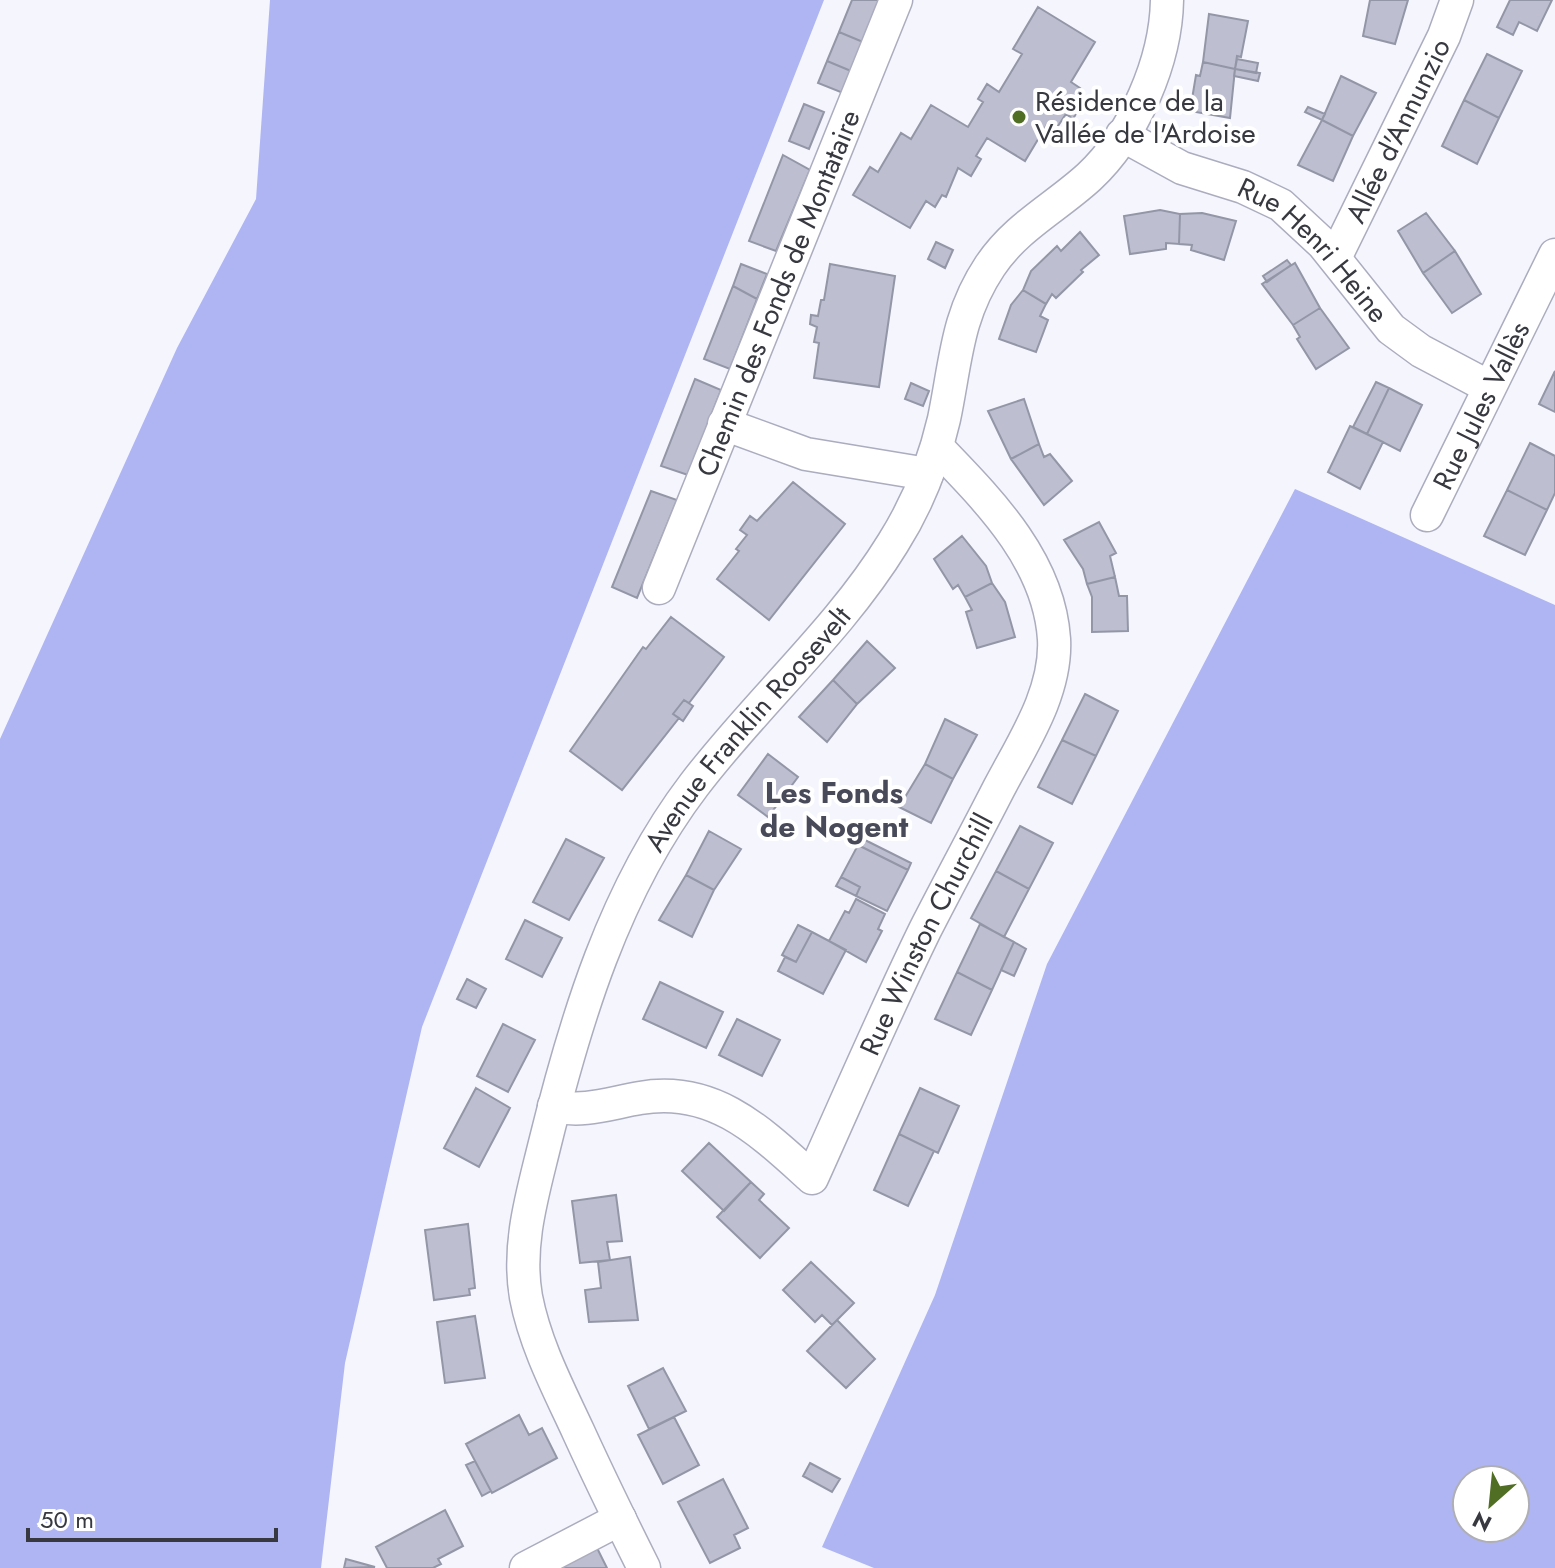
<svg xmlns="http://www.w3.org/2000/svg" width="1555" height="1568" font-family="Jost,sans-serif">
<rect width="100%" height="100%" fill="#f4f5fd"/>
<path fill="#aeb5f2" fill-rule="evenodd" d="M 270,0 L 824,0 L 422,1027 L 345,1363 L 321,1568 L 0,1568 L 0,739 L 177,348 L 256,199 Z
M 1295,489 L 1555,605 L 1555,1568 L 874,1568 L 822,1547 L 935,1295 L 1047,964 ZM 1515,1480 L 1515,1528 L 1467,1528 L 1467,1480 Z"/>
<path fill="#bdbfd1" stroke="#9396a6" stroke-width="2" d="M 852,0 L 880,0 L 863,42 L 839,32 Z
M 1370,0 L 1408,0 L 1395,44 L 1363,36 Z
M 1510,0 L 1552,0 L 1537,31 L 1519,22 L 1513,35 L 1497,27 Z
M 1038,7 L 1095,42 L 1071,82 L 1080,88 L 1073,101 L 1081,105 L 1073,119 L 1066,114 L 1058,126 L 1049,121 L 1025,161 L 987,138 L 976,156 L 981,159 L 971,176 L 958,168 L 946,197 L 942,195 L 935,207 L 926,201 L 910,228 L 853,195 L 870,167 L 878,172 L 901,133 L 911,139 L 931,105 L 968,127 L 983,102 L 978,99 L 987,84 L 999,92 L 1022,54 L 1013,49 Z
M 1209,14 L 1248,21 L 1241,57 L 1237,56 L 1235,69 L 1203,62 Z
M 839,32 L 863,42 L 851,71 L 827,61 Z
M 1487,54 L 1522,71 L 1499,118 L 1464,100 Z
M 1237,59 L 1258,63 L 1256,73 L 1235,69 Z
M 827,61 L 851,71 L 843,93 L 818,83 Z
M 1203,62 L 1235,69 L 1230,118 L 1190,111 L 1196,75 L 1200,76 Z
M 1235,69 L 1260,73 L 1258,81 L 1234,76 Z
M 1341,76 L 1376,93 L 1353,136 L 1322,120 Z
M 1464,100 L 1499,118 L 1477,164 L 1442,146 Z
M 804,104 L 824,112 L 809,149 L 789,141 Z
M 1308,107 L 1325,114 L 1322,120 L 1305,112 Z
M 1322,120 L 1353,136 L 1333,181 L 1298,165 Z
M 783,155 L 810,170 L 776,251 L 749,241 Z
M 1160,210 L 1180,214 L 1179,244 L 1166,243 L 1166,249 L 1130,254 L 1124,216 Z
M 1202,213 L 1236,221 L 1224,260 L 1191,250 L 1192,245 L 1179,244 L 1180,214 Z
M 1426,213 L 1455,251 L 1423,273 L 1398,231 Z
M 1080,232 L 1099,255 L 1081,270 L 1083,272 L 1056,298 L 1052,294 L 1046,304 L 1023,290 L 1031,271 L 1057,246 L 1061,251 Z
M 936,242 L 953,250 L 945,268 L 928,259 Z
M 1455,251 L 1481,294 L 1452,313 L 1423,273 Z
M 1287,260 L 1291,265 L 1267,282 L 1263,276 Z
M 1295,263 L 1320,308 L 1293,325 L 1262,284 Z
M 741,264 L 767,274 L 757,299 L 733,286 Z
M 830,264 L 895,276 L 879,387 L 814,378 L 819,343 L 814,342 L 817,327 L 810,324 L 811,315 L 818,316 L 821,300 L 824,300 Z
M 733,286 L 757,299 L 730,369 L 704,359 Z
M 1023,290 L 1046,304 L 1040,316 L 1048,320 L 1036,352 L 999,339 L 1011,305 Z
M 1320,308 L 1349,348 L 1316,369 L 1297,339 L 1300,337 L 1293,325 Z
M 1555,371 L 1555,412 L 1539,404 Z
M 695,379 L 721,390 L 688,475 L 661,466 Z
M 1376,382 L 1389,388 L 1367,434 L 1353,427 Z
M 911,383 L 929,391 L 923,406 L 905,399 Z
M 1389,388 L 1422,405 L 1400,451 L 1367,434 Z
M 1024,399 L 1039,444 L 1011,459 L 988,411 Z
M 1350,426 L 1383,442 L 1360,489 L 1328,472 Z
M 1530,443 L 1555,456 L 1555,493 L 1547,510 L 1507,490 Z
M 1039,444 L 1044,457 L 1050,454 L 1072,481 L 1044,505 L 1011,459 Z
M 793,482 L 845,524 L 769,620 L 717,579 L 739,551 L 736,549 L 747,535 L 740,530 L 750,516 L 757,521 Z
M 1507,490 L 1547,510 L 1525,555 L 1484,536 Z
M 651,491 L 677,500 L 637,598 L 612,587 Z
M 1099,522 L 1116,553 L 1110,556 L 1115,577 L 1087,584 L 1083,569 L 1064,540 Z
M 962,536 L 986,566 L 992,583 L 965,597 L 958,585 L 953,589 L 934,559 Z
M 1115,577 L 1119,596 L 1127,596 L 1128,631 L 1092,632 L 1092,597 L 1087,584 Z
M 992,583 L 1005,602 L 1015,637 L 977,648 L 966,612 L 972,610 L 965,597 Z
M 671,617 L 724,657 L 689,703 L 684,700 L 673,714 L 679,718 L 622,790 L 570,751 L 643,647 L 646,649 Z
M 867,641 L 895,668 L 857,704 L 833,680 Z
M 833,680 L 857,704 L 827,742 L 799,717 Z
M 1085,694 L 1118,711 L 1096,756 L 1062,740 Z
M 684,700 L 693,706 L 683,721 L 673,714 Z
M 945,719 L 977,735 L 953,779 L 925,764 Z
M 1062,740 L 1096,756 L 1072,804 L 1038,787 Z
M 768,754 L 798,777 L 768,817 L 738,795 Z
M 925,764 L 953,779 L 931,823 L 899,807 Z
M 1020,826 L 1053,843 L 1029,889 L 996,871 Z
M 709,831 L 741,849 L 714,890 L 686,875 Z
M 861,838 L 911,863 L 908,870 L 858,845 Z
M 566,839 L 604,858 L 569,920 L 533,902 Z
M 858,845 L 908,870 L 887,911 L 856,896 L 860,887 L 841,877 Z
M 996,871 L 1029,889 L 1004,937 L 971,918 Z
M 686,875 L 714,890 L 692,937 L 659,920 Z
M 841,877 L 860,887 L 856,896 L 836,886 Z
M 856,899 L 885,914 L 878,929 L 882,931 L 866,962 L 829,941 L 845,911 L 849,913 Z
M 525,920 L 562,938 L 542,977 L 506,959 Z
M 980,924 L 1014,942 L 992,990 L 957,972 Z
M 798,925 L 812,932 L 796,962 L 782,955 Z
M 812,932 L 846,950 L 823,994 L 778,971 L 785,957 L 796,962 Z
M 1014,942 L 1026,949 L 1014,976 L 1001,970 Z
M 957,972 L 992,990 L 971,1035 L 935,1019 Z
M 467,979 L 486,989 L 476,1008 L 457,999 Z
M 660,982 L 723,1012 L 706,1048 L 643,1019 Z
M 737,1019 L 780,1040 L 762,1076 L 719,1055 Z
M 503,1024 L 535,1040 L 508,1092 L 477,1076 Z
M 476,1088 L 510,1108 L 479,1167 L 444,1148 Z
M 920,1088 L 959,1106 L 938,1153 L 899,1134 Z
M 899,1134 L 934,1151 L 908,1206 L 874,1190 Z
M 709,1143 L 751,1182 L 724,1211 L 682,1171 Z
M 751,1182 L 764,1194 L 759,1200 L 789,1228 L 760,1258 L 717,1217 Z
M 616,1195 L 622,1241 L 607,1242 L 610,1260 L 580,1263 L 572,1201 Z
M 468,1224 L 475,1288 L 469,1289 L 470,1295 L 434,1300 L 425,1230 Z
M 630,1257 L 638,1320 L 589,1322 L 585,1290 L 601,1288 L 598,1262 Z
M 811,1262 L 854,1303 L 832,1325 L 822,1315 L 815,1322 L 783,1290 Z
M 475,1316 L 485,1378 L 445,1383 L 437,1322 Z
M 837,1320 L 875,1359 L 846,1388 L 807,1351 Z
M 663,1368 L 686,1411 L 649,1429 L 628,1386 Z
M 519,1415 L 529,1435 L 542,1428 L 557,1458 L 492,1493 L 466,1444 Z
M 674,1417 L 699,1465 L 663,1484 L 638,1435 Z
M 475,1461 L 491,1491 L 482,1496 L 466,1465 Z
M 810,1463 L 840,1479 L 832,1492 L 803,1476 Z
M 723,1479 L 748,1528 L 734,1535 L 740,1548 L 710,1563 L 678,1502 Z
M 445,1510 L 463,1546 L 438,1559 L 441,1564 L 433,1568 L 387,1568 L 376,1547 Z
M 595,1544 L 607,1568 L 556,1568 Z
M 346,1559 L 375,1567 L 344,1568 Z"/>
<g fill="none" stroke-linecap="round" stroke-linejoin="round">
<g stroke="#abadbf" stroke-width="35">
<g id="street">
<path id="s1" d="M 1122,135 L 1182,168 L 1243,187 L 1281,205 L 1323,244 L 1391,329 L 1421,351 L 1489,387"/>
<path id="s2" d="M 1335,258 L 1444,36 L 1457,0"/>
<path d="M 724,424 L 806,454 L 927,474"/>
<path id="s3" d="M 1427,515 L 1555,255"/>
<path id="s4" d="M 659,588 L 896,0"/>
<path id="s5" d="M 554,1106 C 584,1113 610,1103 640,1098 C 714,1085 761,1132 812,1178 C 849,1096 885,1012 925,930 C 949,883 974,837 998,790 C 1022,744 1057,693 1054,639 C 1049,560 988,500 937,447"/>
<path d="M 526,1568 L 620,1519"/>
<path id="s6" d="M 644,1568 C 621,1522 599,1477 578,1431 C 558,1388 535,1344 526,1297 C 517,1246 532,1196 544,1147 C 575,1021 614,890 694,785 C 757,702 839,631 893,543 C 917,505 934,462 944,419 C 956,362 956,317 990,266 C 1016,227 1055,208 1089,177 C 1134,135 1166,61 1167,0"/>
</g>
</g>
<use href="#street" stroke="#fff" stroke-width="32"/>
</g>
<circle fill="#506e24" stroke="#fff" stroke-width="3" cx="1019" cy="117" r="8"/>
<g text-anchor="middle" stroke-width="8" stroke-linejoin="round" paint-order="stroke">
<g font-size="28" fill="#373840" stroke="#fff" text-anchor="start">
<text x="1035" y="111">Résidence de la<tspan x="1035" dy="32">Vallée de l'Ardoise</tspan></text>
</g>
<g font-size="28" fill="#373840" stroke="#fff">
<text dy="10" stroke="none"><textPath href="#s2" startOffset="142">Allée d'Annunzio</textPath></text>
<text dy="10" stroke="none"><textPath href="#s1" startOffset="228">Rue Henri Heine</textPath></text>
<text dy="10" stroke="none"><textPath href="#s4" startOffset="318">Chemin des Fonds de Montataire</textPath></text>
<text dy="10" stroke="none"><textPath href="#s3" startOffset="122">Rue Jules Vallès</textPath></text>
<text dy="10" stroke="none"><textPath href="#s6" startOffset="920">Avenue Franklin Roosevelt</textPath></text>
<text dy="10" stroke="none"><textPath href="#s5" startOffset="554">Rue Winston Churchill</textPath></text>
</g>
<g font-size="30" font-weight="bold" fill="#484a59" stroke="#fff">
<text x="834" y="803">Les Fonds<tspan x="834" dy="34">de Nogent</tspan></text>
</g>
</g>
<g transform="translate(1491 1504) rotate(207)"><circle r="38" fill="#ffffff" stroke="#afafb3" stroke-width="2"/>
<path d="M0-6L14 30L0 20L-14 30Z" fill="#506e24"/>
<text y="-12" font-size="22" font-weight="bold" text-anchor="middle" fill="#373840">N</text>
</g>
<path d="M28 1528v12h248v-12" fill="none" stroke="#373840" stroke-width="4"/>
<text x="40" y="1528" font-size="24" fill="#373840" stroke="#ffffff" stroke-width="6" paint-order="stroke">50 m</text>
</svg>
